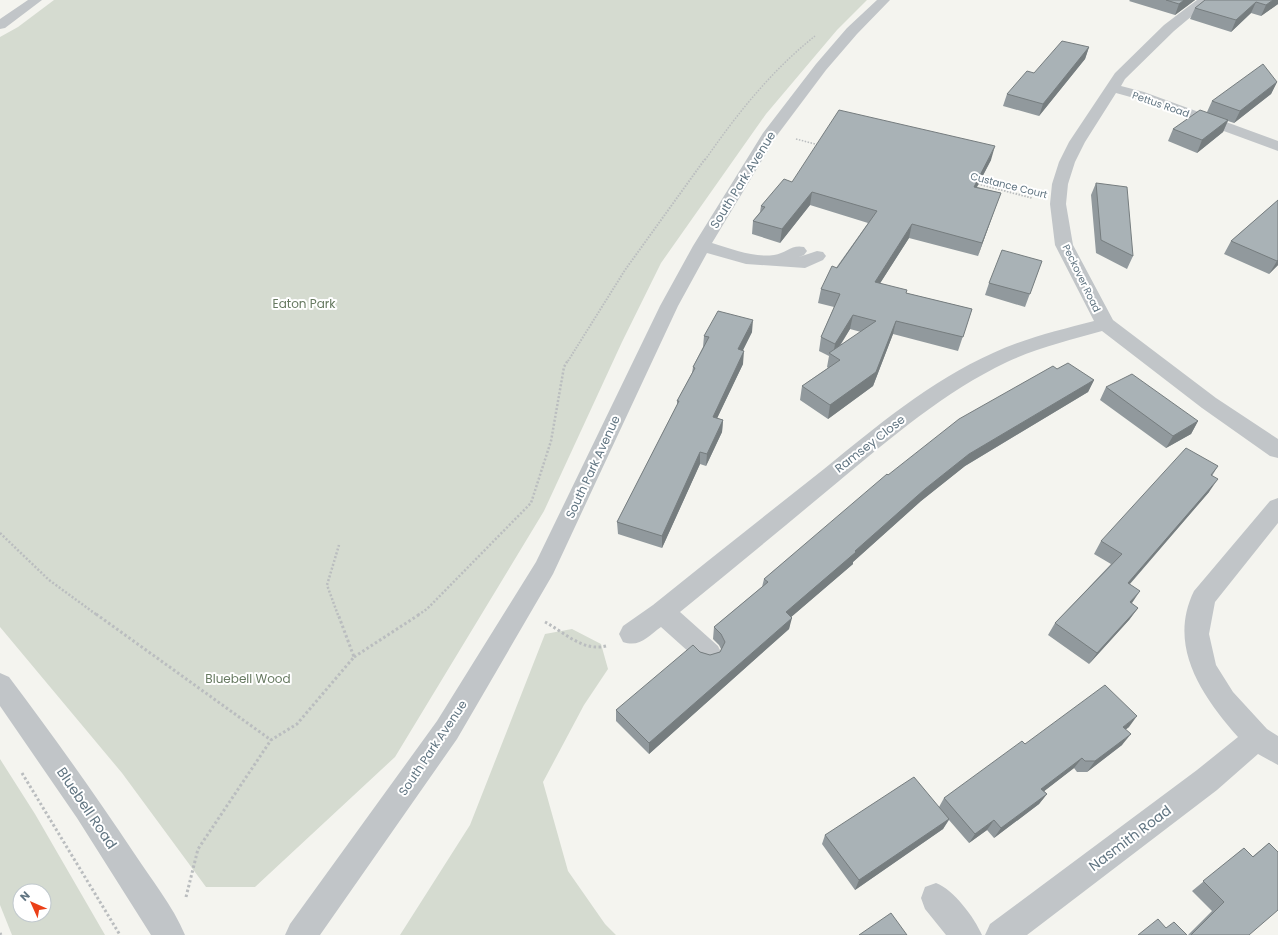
<svg xmlns="http://www.w3.org/2000/svg" width="1278" height="935" font-family="Poppins,sans-serif">
<rect width="100%" height="100%" fill="#f4f4ef"/>
<path fill="#d5dbd0" fill-rule="evenodd" d="M 54,0 L 867,0 L 837,30 L 766,114 L 661,263 L 622,342 L 544,511 L 395,757 L 255,887 L 206,887 L 122,773 L 0,627 L 0,37 L 18,27 Z
M 572,629 L 601,644 L 608,669 L 584,705 L 543,782 L 568,871 L 605,924 L 616,935 L 400,935 L 470,825 L 545,634 Z
M 0,759 L 35,814 L 105,935 L 12,935 L 0,905 ZM 20,891 L 44,891 L 44,915 L 20,915 Z"/>
<g fill="none" stroke-linecap="round" stroke-linejoin="round">
<path stroke="#babdbf" stroke-width="1.5" stroke-dasharray="1.5 1.5" stroke-linecap="butt" d="M 796,139 L 819,145
M 705,160 C 737,114 771,71 815,36"/>
<path stroke="#babdbf" stroke-width="2" stroke-dasharray="1.5 1.5" stroke-linecap="butt" d="M 975,183 L 1032,198
M 568,361 L 625,270 L 705,159"/>
<path stroke="#babdbf" stroke-width="2.5" stroke-dasharray="2 2" stroke-linecap="butt" d="M 0,533 L 49,580 L 97,615
M 338,615 L 327,585 L 339,545
M 418,615 L 427,609 L 531,503 L 551,441 L 564,367 L 568,360"/>
<path stroke="#babdbf" stroke-width="3" stroke-dasharray="2.5 2.5" stroke-linecap="butt" d="M 96,614 L 271,740
M 545,622 C 564,632 583,652 606,646
M 354,657 L 420,614
M 22,773 L 120,935
M 186,897 L 198,849 L 271,740 L 297,724 L 354,657 L 338,614
M 0,933 L 1,935"/>
<path fill="#c1c5c8" fill-rule="evenodd" d="M 28,0 L 42,0 L 5,28 L 0,29 L 0,19 Z
M 877,0 L 890,0 L 857,34 L 826,70 L 778,134 L 712,243 C 732,249 754,258 774,255 C 786,253 792,244 804,247 L 807,251 L 804,255 L 799,257 L 817,251 L 823,252 L 826,256 L 823,260 L 805,268 L 746,264 L 707,253 L 678,306 L 553,574 L 457,739 L 320,935 L 285,935 L 290,924 L 437,721 L 536,562 L 660,306 L 693,246 L 763,133 L 816,64 L 847,28 Z
M 1197,0 L 1211,0 L 1174,31 L 1125,79 L 1121,86 L 1144,92 L 1278,141 L 1278,151 L 1134,98 L 1116,93 L 1085,142 L 1075,162 L 1068,184 L 1066,204 L 1073,245 L 1113,320 L 1216,398 L 1278,439 L 1278,458 L 1270,456 L 1202,408 L 1102,331 C 1070,340 1037,348 1007,362 C 944,392 892,437 839,481 C 786,525 733,569 680,612 L 718,646 L 722,654 L 718,662 L 709,665 L 700,662 L 661,627 C 648,636 640,648 623,642 L 619,634 L 623,626 L 653,605 C 710,559 767,514 824,469 C 877,426 930,381 993,353 C 1025,338 1060,330 1094,321 L 1055,245 L 1050,204 L 1052,184 L 1059,162 L 1069,142 L 1115,73 L 1164,25 Z
M 1278,498 L 1278,523 L 1215,602 L 1209,634 L 1216,665 L 1233,692 L 1267,729 L 1278,736 L 1278,765 L 1258,754 L 1217,790 L 1027,935 L 985,935 L 990,924 L 1197,770 L 1238,737 C 1202,696 1167,646 1194,591 L 1270,501 Z
M 0,673 L 9,677 C 52,734 94,793 134,853 C 151,879 173,906 185,935 L 151,935 L 77,818 L 0,706 Z
M 936,883 C 954,890 974,917 982,935 L 946,935 L 925,909 L 921,898 L 925,887 Z"/>
</g>
<path fill="#91999d" fill-rule="evenodd" d="M 1130,0 L 1195,0 L 1175,15 L 1129,1 Z
M 1205,0 L 1278,0 L 1278,4 L 1261,16 L 1251,13 L 1231,32 L 1190,19 L 1195,8 Z
M 1089,47 L 1085,59 L 1039,116 L 1003,106 L 1007,94 L 1034,73 Z
M 1277,82 L 1271,94 L 1234,123 L 1228,121 L 1223,132 L 1197,153 L 1168,141 L 1173,129 L 1207,112 L 1212,101 Z
M 991,160 L 977,187 L 1001,193 L 996,206 L 978,256 L 909,238 L 880,283 L 906,293 L 972,309 L 958,351 L 893,334 L 873,386 L 828,419 L 800,400 L 802,386 L 828,368 L 827,367 L 829,356 L 819,351 L 821,337 L 834,307 L 818,303 L 821,289 L 868,223 L 810,205 L 780,243 L 752,234 L 753,221 L 760,212 L 761,206 L 792,182 ZM 850,329 L 861,332 L 840,346 Z
M 1096,183 L 1133,256 L 1127,269 L 1096,253 L 1091,195 Z
M 1278,200 L 1278,265 L 1269,274 L 1224,254 L 1231,241 Z
M 1042,261 L 1025,307 L 985,295 L 989,283 Z
M 752,332 L 743,350 L 743,364 L 717,418 L 723,420 L 722,432 L 706,466 L 700,464 L 662,548 L 618,534 L 617,522 L 677,405 L 677,401 L 692,373 L 693,367 L 703,347 L 704,336 Z
M 1057,369 L 1094,380 L 1088,392 L 965,466 L 921,501 L 853,562 L 853,564 L 791,617 L 789,629 L 649,754 L 616,721 L 616,710 L 700,652 L 710,655 L 720,652 L 721,649 L 719,645 L 713,639 L 714,627 L 762,587 L 764,579 L 888,475 Z
M 1106,387 L 1198,421 L 1191,434 L 1166,448 L 1100,400 Z
M 1218,466 L 1212,476 L 1209,492 L 1130,584 L 1131,603 L 1138,608 L 1129,620 L 1089,664 L 1048,635 L 1055,623 L 1111,564 L 1094,554 L 1101,541 Z
M 1129,727 L 1126,729 L 1122,745 L 1087,772 L 1077,772 L 1074,768 L 1044,791 L 1047,794 L 1039,804 L 994,838 L 987,830 L 969,843 L 949,820 L 943,829 L 855,890 L 822,844 L 825,835 L 939,807 L 944,798 L 1025,744 Z
M 1269,843 L 1249,935 L 1188,935 L 1212,911 L 1192,891 L 1244,848 L 1252,857 Z"/>
<path fill="#767d7f" d="M 1184,0 L 1195,0 L 1175,15 L 1179,4 Z
M 1273,0 L 1278,0 L 1278,4 L 1261,16 L 1266,5 Z
M 1256,2 L 1251,13 L 1231,32 L 1236,20 Z
M 1089,47 L 1085,59 L 1039,116 L 1043,104 Z
M 1277,82 L 1271,94 L 1234,123 L 1240,111 Z
M 1228,120 L 1223,132 L 1197,153 L 1202,140 Z
M 995,146 L 991,160 L 970,200 L 974,187 Z
M 812,192 L 810,205 L 780,243 L 782,229 Z
M 1001,193 L 996,206 L 978,256 L 982,243 Z
M 912,224 L 909,238 L 872,296 L 875,282 Z
M 1278,260 L 1278,265 L 1269,274 L 1277,261 Z
M 853,315 L 850,329 L 833,356 L 833,355 L 835,344 Z
M 753,320 L 752,332 L 737,362 L 738,349 Z
M 896,321 L 893,334 L 873,386 L 828,419 L 830,405 Z
M 744,351 L 743,364 L 712,429 L 713,417 Z
M 1094,380 L 1088,392 L 965,466 L 921,501 L 853,562 L 853,564 L 783,624 L 786,612 L 925,489 L 969,454 Z
M 723,420 L 722,432 L 706,466 L 707,454 Z
M 1198,421 L 1191,434 L 1166,448 L 1173,436 Z
M 700,452 L 700,464 L 662,548 L 662,536 Z
M 1218,479 L 1209,492 L 1120,595 L 1128,583 Z
M 1140,591 L 1132,603 L 1122,614 L 1130,602 Z
M 1138,608 L 1129,620 L 1089,664 L 1097,653 Z
M 792,618 L 789,629 L 649,754 L 649,743 Z
M 1137,716 L 1129,727 L 1115,738 L 1123,727 Z
M 1131,734 L 1122,745 L 1087,772 L 1095,761 Z
M 1082,758 L 1074,768 L 1034,799 L 1041,789 Z
M 1047,794 L 1039,804 L 994,838 L 1001,828 Z
M 949,819 L 943,829 L 855,890 L 859,880 Z
M 994,820 L 987,830 L 969,843 L 975,834 Z"/>
<path fill="#a9b2b6" stroke="#767d7f" d="M 1166,0 L 1184,0 L 1179,4 Z
M 1205,0 L 1273,0 L 1266,5 L 1256,2 L 1236,20 L 1195,8 Z
M 1062,41 L 1089,47 L 1043,104 L 1007,94 L 1027,71 L 1034,73 Z
M 1263,64 L 1277,82 L 1240,111 L 1212,101 Z
M 839,110 L 995,146 L 974,187 L 1001,193 L 982,243 L 912,224 L 875,282 L 907,290 L 906,293 L 972,309 L 963,337 L 896,321 L 876,372 L 830,405 L 802,386 L 840,360 L 829,353 L 876,321 L 853,315 L 835,344 L 821,337 L 840,294 L 821,289 L 832,266 L 837,268 L 877,211 L 812,192 L 782,229 L 753,221 L 765,207 L 761,206 L 784,179 L 792,182 Z
M 1200,110 L 1228,120 L 1202,140 L 1173,129 Z
M 1096,183 L 1127,187 L 1133,256 L 1101,240 Z
M 1278,200 L 1278,260 L 1277,261 L 1231,241 Z
M 1002,250 L 1042,261 L 1030,294 L 989,283 Z
M 718,311 L 753,320 L 738,349 L 744,351 L 713,417 L 723,420 L 707,454 L 700,452 L 662,536 L 617,522 L 679,401 L 677,401 L 695,368 L 693,367 L 709,337 L 704,336 Z
M 1068,363 L 1094,380 L 969,454 L 925,489 L 855,551 L 856,552 L 786,612 L 792,618 L 649,743 L 616,710 L 693,645 L 700,652 L 710,655 L 720,652 L 725,642 L 721,634 L 714,627 L 768,582 L 764,579 L 887,474 L 888,475 L 959,419 L 1053,366 L 1057,369 Z
M 1132,374 L 1198,421 L 1173,436 L 1106,387 Z
M 1186,448 L 1218,466 L 1211,475 L 1218,479 L 1128,583 L 1140,591 L 1130,602 L 1138,608 L 1097,653 L 1055,623 L 1122,554 L 1101,541 Z
M 1105,685 L 1137,716 L 1123,727 L 1131,734 L 1095,761 L 1085,761 L 1082,758 L 1041,789 L 1047,794 L 1001,828 L 994,820 L 975,834 L 944,798 L 1022,741 L 1025,744 Z
M 914,777 L 949,819 L 859,880 L 825,835 Z
M 1269,843 L 1278,852 L 1278,910 L 1249,935 L 1191,935 L 1224,902 L 1203,881 L 1244,848 L 1253,857 Z
M 891,913 L 907,935 L 859,935 Z
M 1158,919 L 1166,928 L 1174,922 L 1187,935 L 1138,935 Z"/>
<g text-anchor="middle" stroke-width="4" stroke-linejoin="round" paint-order="stroke">
<g font-size="10" fill="#617582" stroke="#fff">
<text transform="translate(1161 104) rotate(19)" y="4">Pettus Road</text>
<text transform="translate(1009 185) rotate(14)" y="4">Custance Court</text>
<text transform="translate(1082 278) rotate(64)" y="4">Peckover Road</text>
</g>
<g font-size="12" fill="#617582" stroke="#fff">
<text transform="translate(743 180) rotate(-58)" y="4">South Park Avenue</text>
<text transform="translate(870 444) rotate(-38)" y="4">Ramsey Close</text>
<text transform="translate(593 467) rotate(-65)" y="4">South Park Avenue</text>
<text transform="translate(433 748) rotate(-56)" y="4">South Park Avenue</text>
</g>
<g font-size="12" fill="#667960" stroke="#fff">
<text x="304" y="308">Eaton Park</text>
<text x="248" y="683">Bluebell Wood</text>
</g>
<g font-size="14" fill="#617582" stroke="#fff">
<text transform="translate(87 808) rotate(56)" y="5">Bluebell Road</text>
<text transform="translate(1130 838) rotate(-37)" y="5">Nasmith Road</text>
</g>
</g>
<g transform="translate(32 903) rotate(315)"><circle r="19" fill="#ffffff" stroke="#c0c8cd"/>
<path d="M0-3L7 15L0 10L-7 15Z" fill="#eb4018"/>
<text y="-6" font-size="11" font-weight="bold" text-anchor="middle" fill="#617582">N</text>
</g>
</svg>
